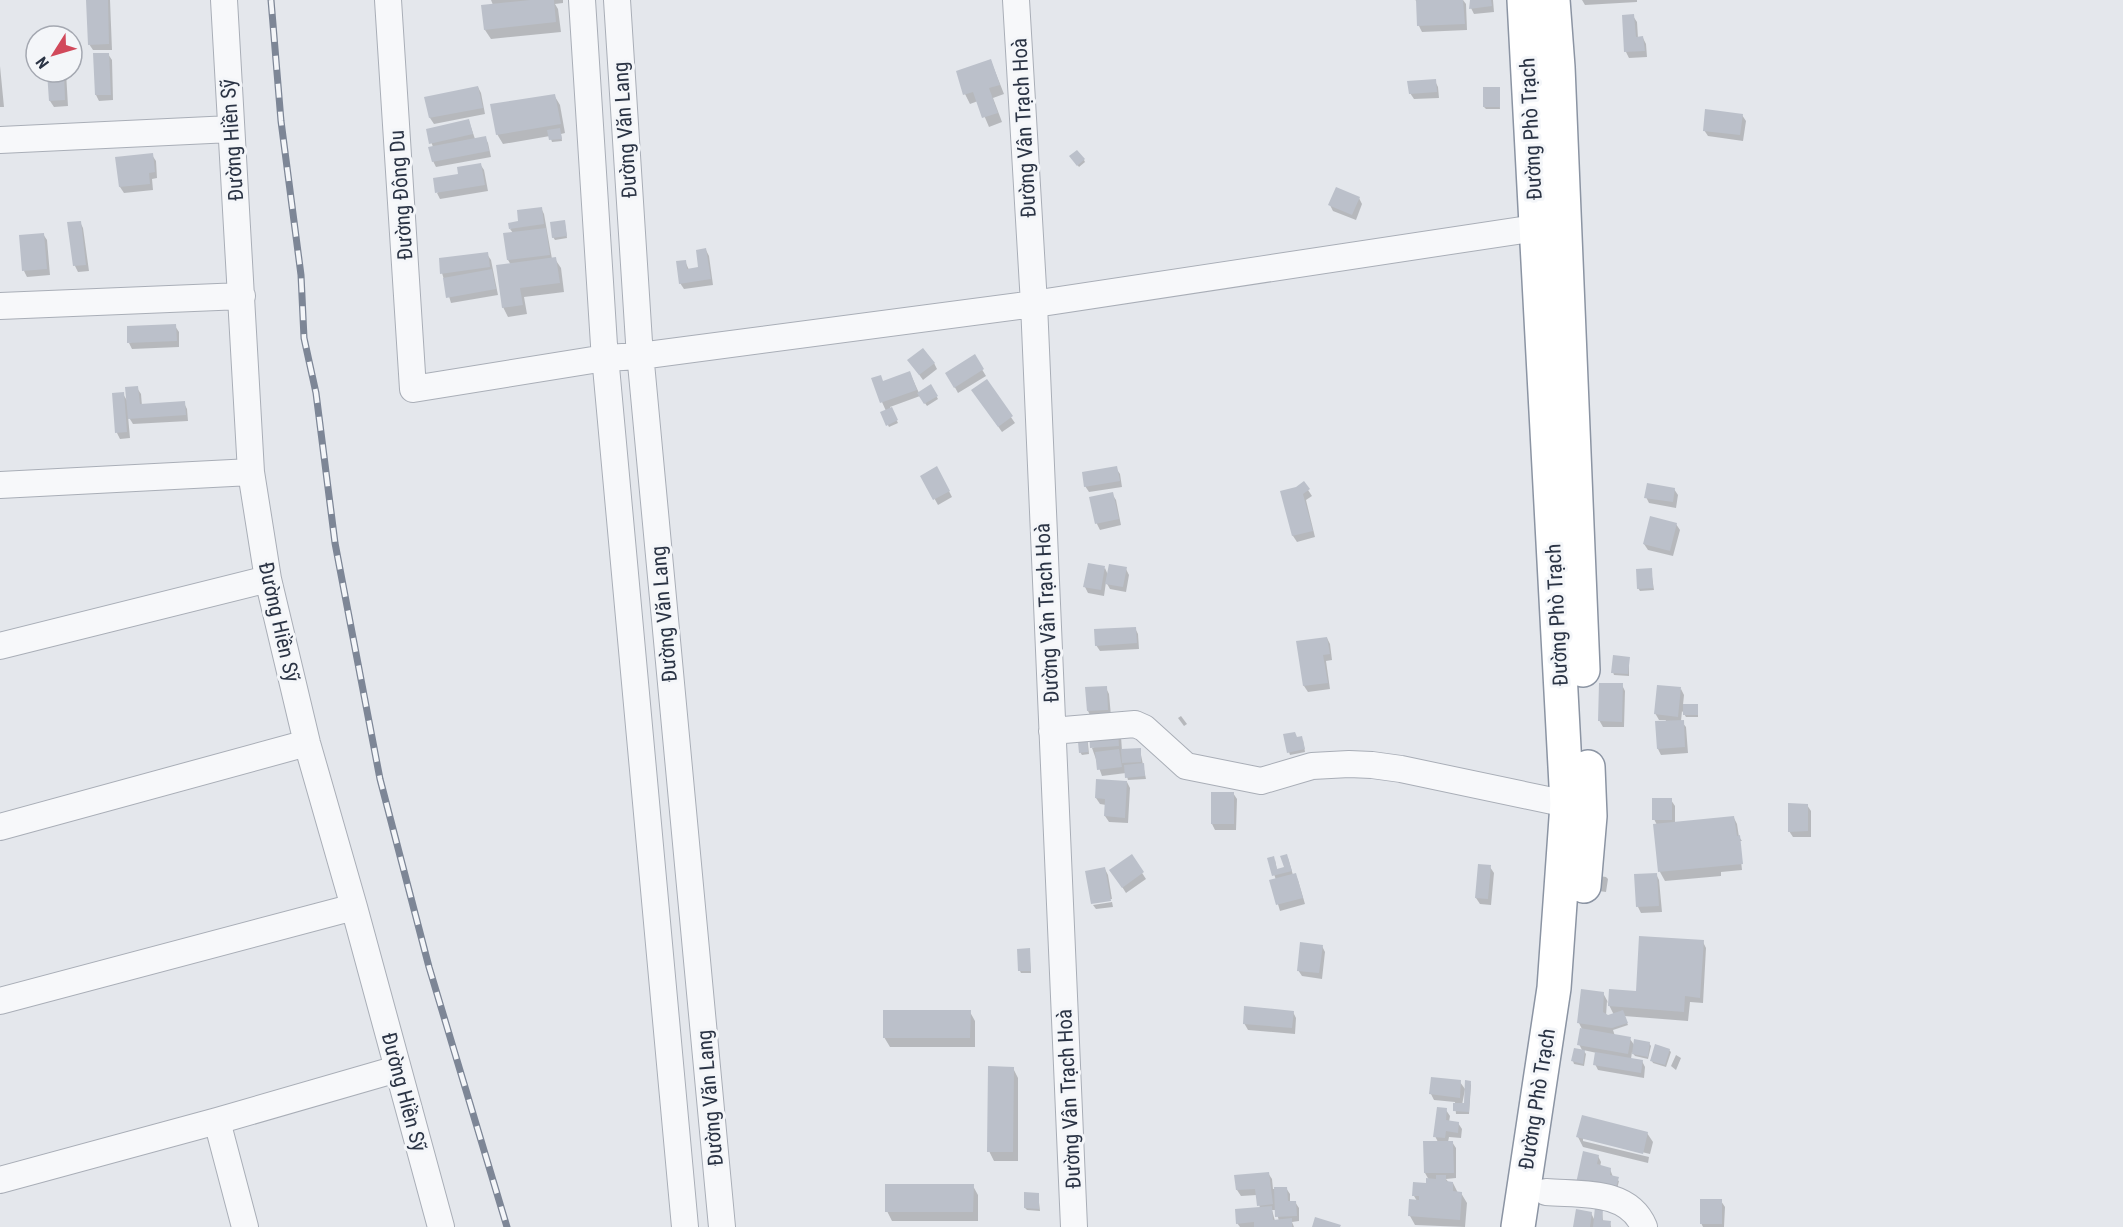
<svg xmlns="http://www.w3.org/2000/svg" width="2123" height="1227" font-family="'Roboto Condensed',sans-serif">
<rect width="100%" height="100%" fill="#e4e7ec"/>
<path fill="#0003" fill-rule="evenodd" d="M 88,0 L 110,0 L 112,50 L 93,50 L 89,44 Z
M 491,0 L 563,0 L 563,3 L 555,4 L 558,9 L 561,32 L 491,39 L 485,30 L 493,5 Z
M 1415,0 L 1463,0 L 1466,4 L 1467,30 L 1422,32 L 1419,26 L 1417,1 Z
M 1472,0 L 1493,0 L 1494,12 L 1474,14 L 1471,8 Z
M 1582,0 L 1637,0 L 1637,2 L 1585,5 Z
M 1633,16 L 1637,22 L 1638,38 L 1643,38 L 1646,44 L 1647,57 L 1629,58 L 1626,52 Z
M 108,54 L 112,60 L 113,100 L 99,101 L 96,95 Z
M 991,61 L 1004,94 L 993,98 L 1002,122 L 989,127 L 978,101 L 970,104 L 965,94 Z
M 0,66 L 4,107 L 0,107 Z
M 49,72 L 66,72 L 68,106 L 54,107 L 50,101 Z
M 1435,81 L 1438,87 L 1439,98 L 1414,99 L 1410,93 Z
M 478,87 L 481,93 L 485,114 L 434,124 L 430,118 L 426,98 Z
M 1499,89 L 1500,109 L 1486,109 L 1484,107 Z
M 554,95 L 560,105 L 565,133 L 561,134 L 562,141 L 552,142 L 550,136 L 503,144 L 497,134 Z
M 1742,115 L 1746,121 L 1743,141 L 1708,136 L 1704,130 Z
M 469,121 L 475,139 L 485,137 L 488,143 L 491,157 L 436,167 L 433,161 L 433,147 L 427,130 Z
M 152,155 L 156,161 L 157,178 L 152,179 L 153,190 L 124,193 L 120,187 L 117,159 Z
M 1073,159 L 1084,160 L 1085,162 L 1079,167 Z
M 480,164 L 484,170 L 488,191 L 440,199 L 437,193 L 460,175 Z
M 1359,198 L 1362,204 L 1356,220 L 1333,211 L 1330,205 Z
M 541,208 L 544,214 L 552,259 L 555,259 L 561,268 L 564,292 L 524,297 L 527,314 L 508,317 L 503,307 L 511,265 L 508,260 L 513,233 L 510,229 Z
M 80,222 L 83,228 L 89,271 L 78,272 L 75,266 Z
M 565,224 L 567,238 L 555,240 L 553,237 Z
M 43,234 L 47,240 L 50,275 L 27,277 L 24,271 Z
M 706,250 L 709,256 L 713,285 L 684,289 L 680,283 L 685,261 L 689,270 L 700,269 Z
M 487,254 L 491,260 L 498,295 L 451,303 L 442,273 Z
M 175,326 L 179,332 L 179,347 L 132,349 L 129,343 Z
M 974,356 L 986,376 L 958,393 L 947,373 Z
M 934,363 L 937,369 L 923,380 L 913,366 Z
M 910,373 L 919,393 L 931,386 L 938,399 L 927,406 L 920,396 L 890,407 L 898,423 L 889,427 L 882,413 L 886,411 L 882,402 L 883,382 Z
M 986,381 L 1015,423 L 1002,432 L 977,396 Z
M 137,388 L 141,394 L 142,406 L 184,403 L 187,409 L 188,421 L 133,424 L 128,416 L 130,438 L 120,439 L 117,433 L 123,394 L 128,402 Z
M 937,468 L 952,497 L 938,505 L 922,476 Z
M 1116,468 L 1120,474 L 1122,487 L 1089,492 L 1085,486 Z
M 1297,488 L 1308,490 L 1312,496 L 1306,500 L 1315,537 L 1297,542 L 1293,536 L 1282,492 Z
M 1674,489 L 1678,495 L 1676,508 L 1649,503 L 1646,497 Z
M 1112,494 L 1116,500 L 1121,525 L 1100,530 L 1097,524 L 1091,498 Z
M 1676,524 L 1680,530 L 1673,556 L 1648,550 L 1644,544 Z
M 1105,568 L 1108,575 L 1126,569 L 1129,575 L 1126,592 L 1110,589 L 1106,582 L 1104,596 L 1088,593 L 1085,587 Z
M 1651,570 L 1654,590 L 1640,591 L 1638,588 Z
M 1135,628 L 1138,634 L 1139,649 L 1100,651 L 1096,645 Z
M 1327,638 L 1330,644 L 1332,660 L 1326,661 L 1330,689 L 1308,692 L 1304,686 L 1298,642 Z
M 1629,658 L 1629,676 L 1614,675 L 1613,672 Z
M 1622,685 L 1625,691 L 1624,727 L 1603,727 L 1599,720 Z
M 1106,688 L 1109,694 L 1111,716 L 1091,717 L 1088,711 Z
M 1681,689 L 1684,695 L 1683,705 L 1697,705 L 1698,708 L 1698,717 L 1686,717 L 1682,711 L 1681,721 L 1686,727 L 1688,753 L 1661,755 L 1658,749 L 1666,720 L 1659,720 L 1655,713 Z
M 1181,716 L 1187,724 L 1184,726 L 1178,718 Z
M 1087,734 L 1089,754 L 1082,755 L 1080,752 Z
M 1121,736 L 1122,751 L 1140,750 L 1146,779 L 1128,780 L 1126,773 L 1102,776 L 1092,748 Z
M 1303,740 L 1305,752 L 1290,755 L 1289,752 Z
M 1127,782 L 1130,788 L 1128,823 L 1109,822 L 1105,816 L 1106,805 L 1100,804 L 1096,798 Z
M 1233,793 L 1237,799 L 1236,830 L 1215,830 L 1212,824 Z
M 1671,800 L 1675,806 L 1675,824 L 1734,818 L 1737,824 L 1739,837 L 1742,841 L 1739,841 L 1742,870 L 1721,872 L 1721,876 L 1665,881 L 1660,872 L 1657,825 L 1654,819 Z
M 1807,805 L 1811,811 L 1811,837 L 1793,837 L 1789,831 Z
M 1131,856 L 1146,879 L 1126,893 L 1115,876 Z
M 1288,858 L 1293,875 L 1295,874 L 1298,880 L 1305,904 L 1280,911 L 1271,881 L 1276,880 L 1269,859 L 1275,860 L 1277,870 L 1286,868 Z
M 1490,867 L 1494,873 L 1491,905 L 1480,904 L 1476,898 Z
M 1105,869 L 1108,875 L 1112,899 L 1092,902 Z
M 1656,874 L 1659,880 L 1662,912 L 1641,913 L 1638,907 L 1635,876 Z
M 1599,876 L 1606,877 L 1608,879 L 1606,892 L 1599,891 Z
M 1112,902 L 1113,907 L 1096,909 L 1093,905 Z
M 1703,942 L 1706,948 L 1703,1003 L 1690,1002 L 1688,1021 L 1624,1016 L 1628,1025 L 1613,1030 L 1615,1036 L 1630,1039 L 1635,1046 L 1649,1043 L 1651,1046 L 1648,1059 L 1635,1056 L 1632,1052 L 1631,1059 L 1642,1061 L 1645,1067 L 1644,1078 L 1598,1070 L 1595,1064 L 1597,1053 L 1583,1050 L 1586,1054 L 1584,1066 L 1574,1064 L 1573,1061 L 1583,1052 L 1579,1044 L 1582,1029 L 1579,1023 L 1603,993 L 1609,1004 L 1637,993 ZM 1607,1001 L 1614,1015 L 1606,1016 Z
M 1322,946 L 1325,952 L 1322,979 L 1302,976 L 1298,970 Z
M 1029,950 L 1031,973 L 1021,973 L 1020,971 Z
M 970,1012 L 975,1021 L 975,1047 L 890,1047 L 884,1037 Z
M 1293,1012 L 1296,1018 L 1295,1034 L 1248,1030 L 1244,1023 Z
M 1669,1050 L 1671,1052 L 1666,1067 L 1653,1063 L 1652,1061 Z
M 1676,1055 L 1681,1058 L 1676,1070 L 1671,1066 Z
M 1013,1068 L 1018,1078 L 1018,1161 L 994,1161 L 989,1151 Z
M 1460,1082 L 1465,1089 L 1462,1105 L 1466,1105 L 1470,1082 L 1471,1085 L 1469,1114 L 1456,1114 L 1455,1102 L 1434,1100 L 1431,1094 Z
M 1446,1110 L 1450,1116 L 1449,1122 L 1458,1123 L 1462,1129 L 1461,1138 L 1449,1137 L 1448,1142 L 1452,1142 L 1456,1148 L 1456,1178 L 1446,1179 L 1449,1183 L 1453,1183 L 1458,1193 L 1461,1193 L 1467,1203 L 1465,1227 L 1415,1225 L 1410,1216 L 1417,1201 L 1414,1196 L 1427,1184 L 1429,1180 L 1425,1173 L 1438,1142 L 1435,1136 Z
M 1647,1133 L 1653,1142 L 1650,1154 L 1583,1138 L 1583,1141 L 1649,1157 L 1648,1163 L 1583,1147 L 1578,1137 Z
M 1598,1156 L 1601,1162 L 1600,1167 L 1610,1169 L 1613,1177 L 1619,1181 L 1616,1193 L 1580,1193 Z
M 1268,1173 L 1272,1179 L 1273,1189 L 1286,1188 L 1290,1194 L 1290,1202 L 1295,1202 L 1299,1208 L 1299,1221 L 1292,1222 L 1294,1227 L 1240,1227 L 1237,1223 L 1260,1208 L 1257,1195 L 1241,1196 L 1237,1190 L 1236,1177 ZM 1272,1210 L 1276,1210 L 1279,1221 L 1275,1221 Z
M 973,1186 L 978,1195 L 978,1221 L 892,1221 L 887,1211 Z
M 1038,1194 L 1040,1211 L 1027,1210 L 1025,1208 Z
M 1721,1201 L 1725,1207 L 1724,1227 L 1703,1227 L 1701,1223 Z
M 1602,1210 L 1603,1221 L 1610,1222 L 1611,1227 L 1575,1227 L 1591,1213 L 1595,1221 Z"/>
<path fill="#bbc0ca" d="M 86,0 L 108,0 L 109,44 L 88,45 Z
M 530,0 L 554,0 L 556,22 L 484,30 L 481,5 Z
M 1416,0 L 1463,0 L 1465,24 L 1417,26 Z
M 1470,0 L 1491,0 L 1492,6 L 1469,9 Z
M 1634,14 L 1636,37 L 1643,36 L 1645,51 L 1624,52 L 1622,15 Z
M 93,53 L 109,53 L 111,95 L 95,95 Z
M 991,59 L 1000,85 L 989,88 L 998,113 L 982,118 L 973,92 L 963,95 L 956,71 Z
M 47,72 L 64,72 L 65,100 L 49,101 Z
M 1436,79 L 1437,92 L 1409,94 L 1407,81 Z
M 478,86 L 483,108 L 429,118 L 424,97 Z
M 1483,87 L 1500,87 L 1500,107 L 1483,107 Z
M 555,94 L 561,124 L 496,135 L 490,104 Z
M 1705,109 L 1743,114 L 1740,135 L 1703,131 Z
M 469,119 L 473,134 L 429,144 L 426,129 Z
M 560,128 L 562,139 L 549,140 L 547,130 Z
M 486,136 L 489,151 L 432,162 L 428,147 Z
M 1077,150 L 1085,159 L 1077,166 L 1069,156 Z
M 153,153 L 155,172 L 149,173 L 150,184 L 119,187 L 115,157 Z
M 481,163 L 485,185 L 435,193 L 433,178 L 458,174 L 457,167 Z
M 1336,187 L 1360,197 L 1352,215 L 1328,205 Z
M 542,207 L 544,224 L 509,229 L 508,223 L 518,221 L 517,210 Z
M 565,220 L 567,236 L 552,238 L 550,222 Z
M 81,221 L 86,265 L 73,266 L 67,222 Z
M 546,228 L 550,255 L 507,260 L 503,233 Z
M 44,233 L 47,269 L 22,271 L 19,235 Z
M 706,248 L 711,279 L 679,284 L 676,261 L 686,260 L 687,269 L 698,267 L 696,250 Z
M 488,252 L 490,267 L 440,274 L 439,258 Z
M 556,257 L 560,283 L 520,288 L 523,305 L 502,308 L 496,265 Z
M 492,269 L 496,289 L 446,298 L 443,278 Z
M 176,324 L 177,341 L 127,343 L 127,326 Z
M 923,348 L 935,363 L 919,375 L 907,360 Z
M 975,354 L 984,369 L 954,388 L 945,373 Z
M 910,371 L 917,390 L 880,403 L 871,378 L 881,375 L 883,381 Z
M 987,379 L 1013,416 L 998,427 L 971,390 Z
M 931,384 L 938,396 L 924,404 L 917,393 Z
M 138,386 L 140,404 L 185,401 L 186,415 L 128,419 L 125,387 Z
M 124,392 L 127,432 L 115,433 L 112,393 Z
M 892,407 L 898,420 L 886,426 L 880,412 Z
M 937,466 L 950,491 L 933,500 L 920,476 Z
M 1117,466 L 1120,481 L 1084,487 L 1082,472 Z
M 1304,481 L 1310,489 L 1303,494 L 1313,531 L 1292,536 L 1280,491 L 1296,487 Z
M 1647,483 L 1675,488 L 1673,502 L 1644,498 Z
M 1113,492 L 1119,519 L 1095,524 L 1089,497 Z
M 1650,516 L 1677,523 L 1670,551 L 1643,544 Z
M 1088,563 L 1105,566 L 1101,590 L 1083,587 Z
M 1109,564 L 1127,567 L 1123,587 L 1105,584 Z
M 1652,568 L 1653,588 L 1637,589 L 1636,569 Z
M 1136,627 L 1137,643 L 1095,646 L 1094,629 Z
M 1327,637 L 1330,654 L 1323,655 L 1328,683 L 1303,686 L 1296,641 Z
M 1613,655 L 1630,657 L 1628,674 L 1611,673 Z
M 1599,683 L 1623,683 L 1622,722 L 1598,721 Z
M 1657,685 L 1681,687 L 1678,717 L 1654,714 Z
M 1107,686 L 1108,710 L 1087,711 L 1085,687 Z
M 1683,704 L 1698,704 L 1698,715 L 1683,715 Z
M 1684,720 L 1685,747 L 1657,749 L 1655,721 Z
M 1118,729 L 1119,746 L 1090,748 L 1089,730 Z
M 1087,730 L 1088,752 L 1079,753 L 1077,731 Z
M 1295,732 L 1297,737 L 1302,736 L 1305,749 L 1287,753 L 1283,734 Z
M 1141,748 L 1141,762 L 1122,763 L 1121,749 Z
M 1119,749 L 1122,767 L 1097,770 L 1095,752 Z
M 1144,763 L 1145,776 L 1125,778 L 1124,765 Z
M 1096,779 L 1127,781 L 1125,818 L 1104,816 L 1105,799 L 1095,798 Z
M 1211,792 L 1234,792 L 1234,824 L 1211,824 Z
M 1652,798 L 1672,798 L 1672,820 L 1652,820 Z
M 1788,803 L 1808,804 L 1808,831 L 1788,832 Z
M 1734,816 L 1737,836 L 1740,835 L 1743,864 L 1658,872 L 1653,824 Z
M 1132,854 L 1144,872 L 1122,888 L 1109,870 Z
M 1287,854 L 1292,871 L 1272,876 L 1267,858 L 1274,856 L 1277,869 L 1284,867 L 1280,856 Z
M 1478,864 L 1491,865 L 1488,899 L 1475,898 Z
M 1105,867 L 1111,901 L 1091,904 L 1085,871 Z
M 1296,873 L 1303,898 L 1276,905 L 1269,880 Z
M 1657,873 L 1659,906 L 1636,907 L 1634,874 Z
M 1639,936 L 1704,940 L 1700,998 L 1685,996 L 1684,1012 L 1608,1006 L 1609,989 L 1636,991 Z
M 1300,942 L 1323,945 L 1319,973 L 1297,971 Z
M 1030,948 L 1031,971 L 1018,971 L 1017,949 Z
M 1581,989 L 1604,992 L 1603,1012 L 1608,1015 L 1623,1010 L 1628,1023 L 1612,1028 L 1577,1023 Z
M 1244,1006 L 1294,1011 L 1292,1028 L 1243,1024 Z
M 883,1010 L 971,1010 L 970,1038 L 883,1038 Z
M 1580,1028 L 1631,1037 L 1628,1054 L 1577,1045 Z
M 1634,1039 L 1650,1042 L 1648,1057 L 1632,1054 Z
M 1655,1044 L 1670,1049 L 1665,1065 L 1650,1061 Z
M 1574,1048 L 1585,1050 L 1583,1064 L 1571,1061 Z
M 1595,1052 L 1643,1060 L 1641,1073 L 1593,1065 Z
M 988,1066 L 1014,1067 L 1013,1152 L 987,1152 Z
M 1431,1077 L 1461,1080 L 1460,1098 L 1429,1094 Z
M 1465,1080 L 1471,1081 L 1469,1112 L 1453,1111 L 1453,1103 L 1464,1103 Z
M 1437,1107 L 1447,1108 L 1446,1120 L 1459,1122 L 1458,1133 L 1446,1131 L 1445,1138 L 1433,1137 Z
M 1582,1115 L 1648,1132 L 1643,1154 L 1576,1137 Z
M 1423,1141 L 1453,1141 L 1454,1173 L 1424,1173 Z
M 1583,1151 L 1599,1155 L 1597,1164 L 1611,1168 L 1610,1175 L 1619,1177 L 1615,1191 L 1575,1188 Z
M 1269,1172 L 1273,1204 L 1257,1206 L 1255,1189 L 1236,1190 L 1234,1175 Z
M 1436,1175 L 1446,1175 L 1446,1181 L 1453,1182 L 1453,1191 L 1462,1192 L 1460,1220 L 1408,1216 L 1409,1199 L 1419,1200 L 1419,1196 L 1412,1196 L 1413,1182 L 1426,1183 L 1426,1178 L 1436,1179 Z
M 885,1184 L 974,1184 L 973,1212 L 885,1212 Z
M 1274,1187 L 1287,1187 L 1288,1201 L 1296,1201 L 1297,1216 L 1275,1217 Z
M 1024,1192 L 1039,1193 L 1039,1209 L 1024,1208 Z
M 1700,1199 L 1722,1199 L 1722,1224 L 1700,1224 Z
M 1272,1206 L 1273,1220 L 1292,1218 L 1292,1227 L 1254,1227 L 1254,1222 L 1236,1224 L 1235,1209 Z
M 1595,1207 L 1603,1209 L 1602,1220 L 1611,1221 L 1610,1227 L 1593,1227 Z
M 1576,1209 L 1592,1212 L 1590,1227 L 1573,1227 Z
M 1315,1217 L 1341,1225 L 1340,1227 L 1312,1227 Z"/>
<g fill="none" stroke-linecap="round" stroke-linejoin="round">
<g stroke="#a9aeb7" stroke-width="28">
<path id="minor" d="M 224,0 L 251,472 L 268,579 L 307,743 L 354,907 L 441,1227
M 388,0 L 413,389 L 605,358 L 640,356 L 1034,304 L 1536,228
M 582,0 L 604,345 L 685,1227
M 617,0 L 639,342 L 722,1227
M 1016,0 L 1034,304 L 1074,1227
M 0,140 L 231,129
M 0,306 L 242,296
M 0,485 L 251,472
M 0,646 L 268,579
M 1052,731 L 1135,724 L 1144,728 L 1186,766 L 1261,781 L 1312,766 L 1349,764 L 1372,765 L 1401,769 L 1567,804
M 0,827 L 307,743
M 0,1001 L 354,907
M 217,1121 L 245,1227
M 0,1180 L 217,1121 L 397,1069
M 1546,1192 C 1581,1195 1628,1189 1644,1227"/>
</g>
<g stroke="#8b94a3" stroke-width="36">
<path id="highway" d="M 1553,0 L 1558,67 L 1583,670
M 1584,886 L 1590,816 L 1588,767
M 1518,1227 L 1554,988 L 1567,804 L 1524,0"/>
</g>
<use href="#minor" stroke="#f7f8fa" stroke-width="26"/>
<use href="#highway" stroke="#fff" stroke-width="33"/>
<g stroke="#7d8696" stroke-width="7">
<path id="rail" d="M 271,0 L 281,121 L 301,275 L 304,338 L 316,393 L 335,543 L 380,779 L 429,967 L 507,1227"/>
</g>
<use href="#rail" stroke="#f4f6f9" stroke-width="4.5" stroke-dasharray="14" stroke-linecap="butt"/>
</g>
<g text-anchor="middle" stroke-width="6" stroke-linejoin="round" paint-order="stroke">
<g font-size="21" fill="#2b3445" stroke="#f4f6f9">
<text transform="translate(1024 128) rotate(-93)" y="7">Đường Vân Trạch Hoà</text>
<text transform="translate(1531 129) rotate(-93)" y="7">Đường Phò Trạch</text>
<text transform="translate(625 130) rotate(-94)" y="7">Đường Văn Lang</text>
<text transform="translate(232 140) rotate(-94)" y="7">Đường Hiền Sỹ</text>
<text transform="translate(401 195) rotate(-94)" y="7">Đường Đông Du</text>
<text transform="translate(1047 613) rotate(-93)" y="7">Đường Vân Trạch Hoà</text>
<text transform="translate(664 614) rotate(-95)" y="7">Đường Văn Lang</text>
<text transform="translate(1557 615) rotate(-93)" y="7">Đường Phò Trạch</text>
<text transform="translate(279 622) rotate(77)" y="7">Đường Hiền Sỹ</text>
<text transform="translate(404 1092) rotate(75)" y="7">Đường Hiền Sỹ</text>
<text transform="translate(710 1098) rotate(-95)" y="7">Đường Văn Lang</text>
<text transform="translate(1069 1099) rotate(-93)" y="7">Đường Vân Trạch Hoà</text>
<text transform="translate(1537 1099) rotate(-81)" y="7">Đường Phò Trạch</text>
</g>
</g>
<g transform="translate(54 54) rotate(233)"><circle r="28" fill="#f4f6f9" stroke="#a4a8b1" stroke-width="1.5"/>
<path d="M0-4.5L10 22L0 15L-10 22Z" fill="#d1495b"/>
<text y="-9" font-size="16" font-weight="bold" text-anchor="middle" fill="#2b3445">N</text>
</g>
</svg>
